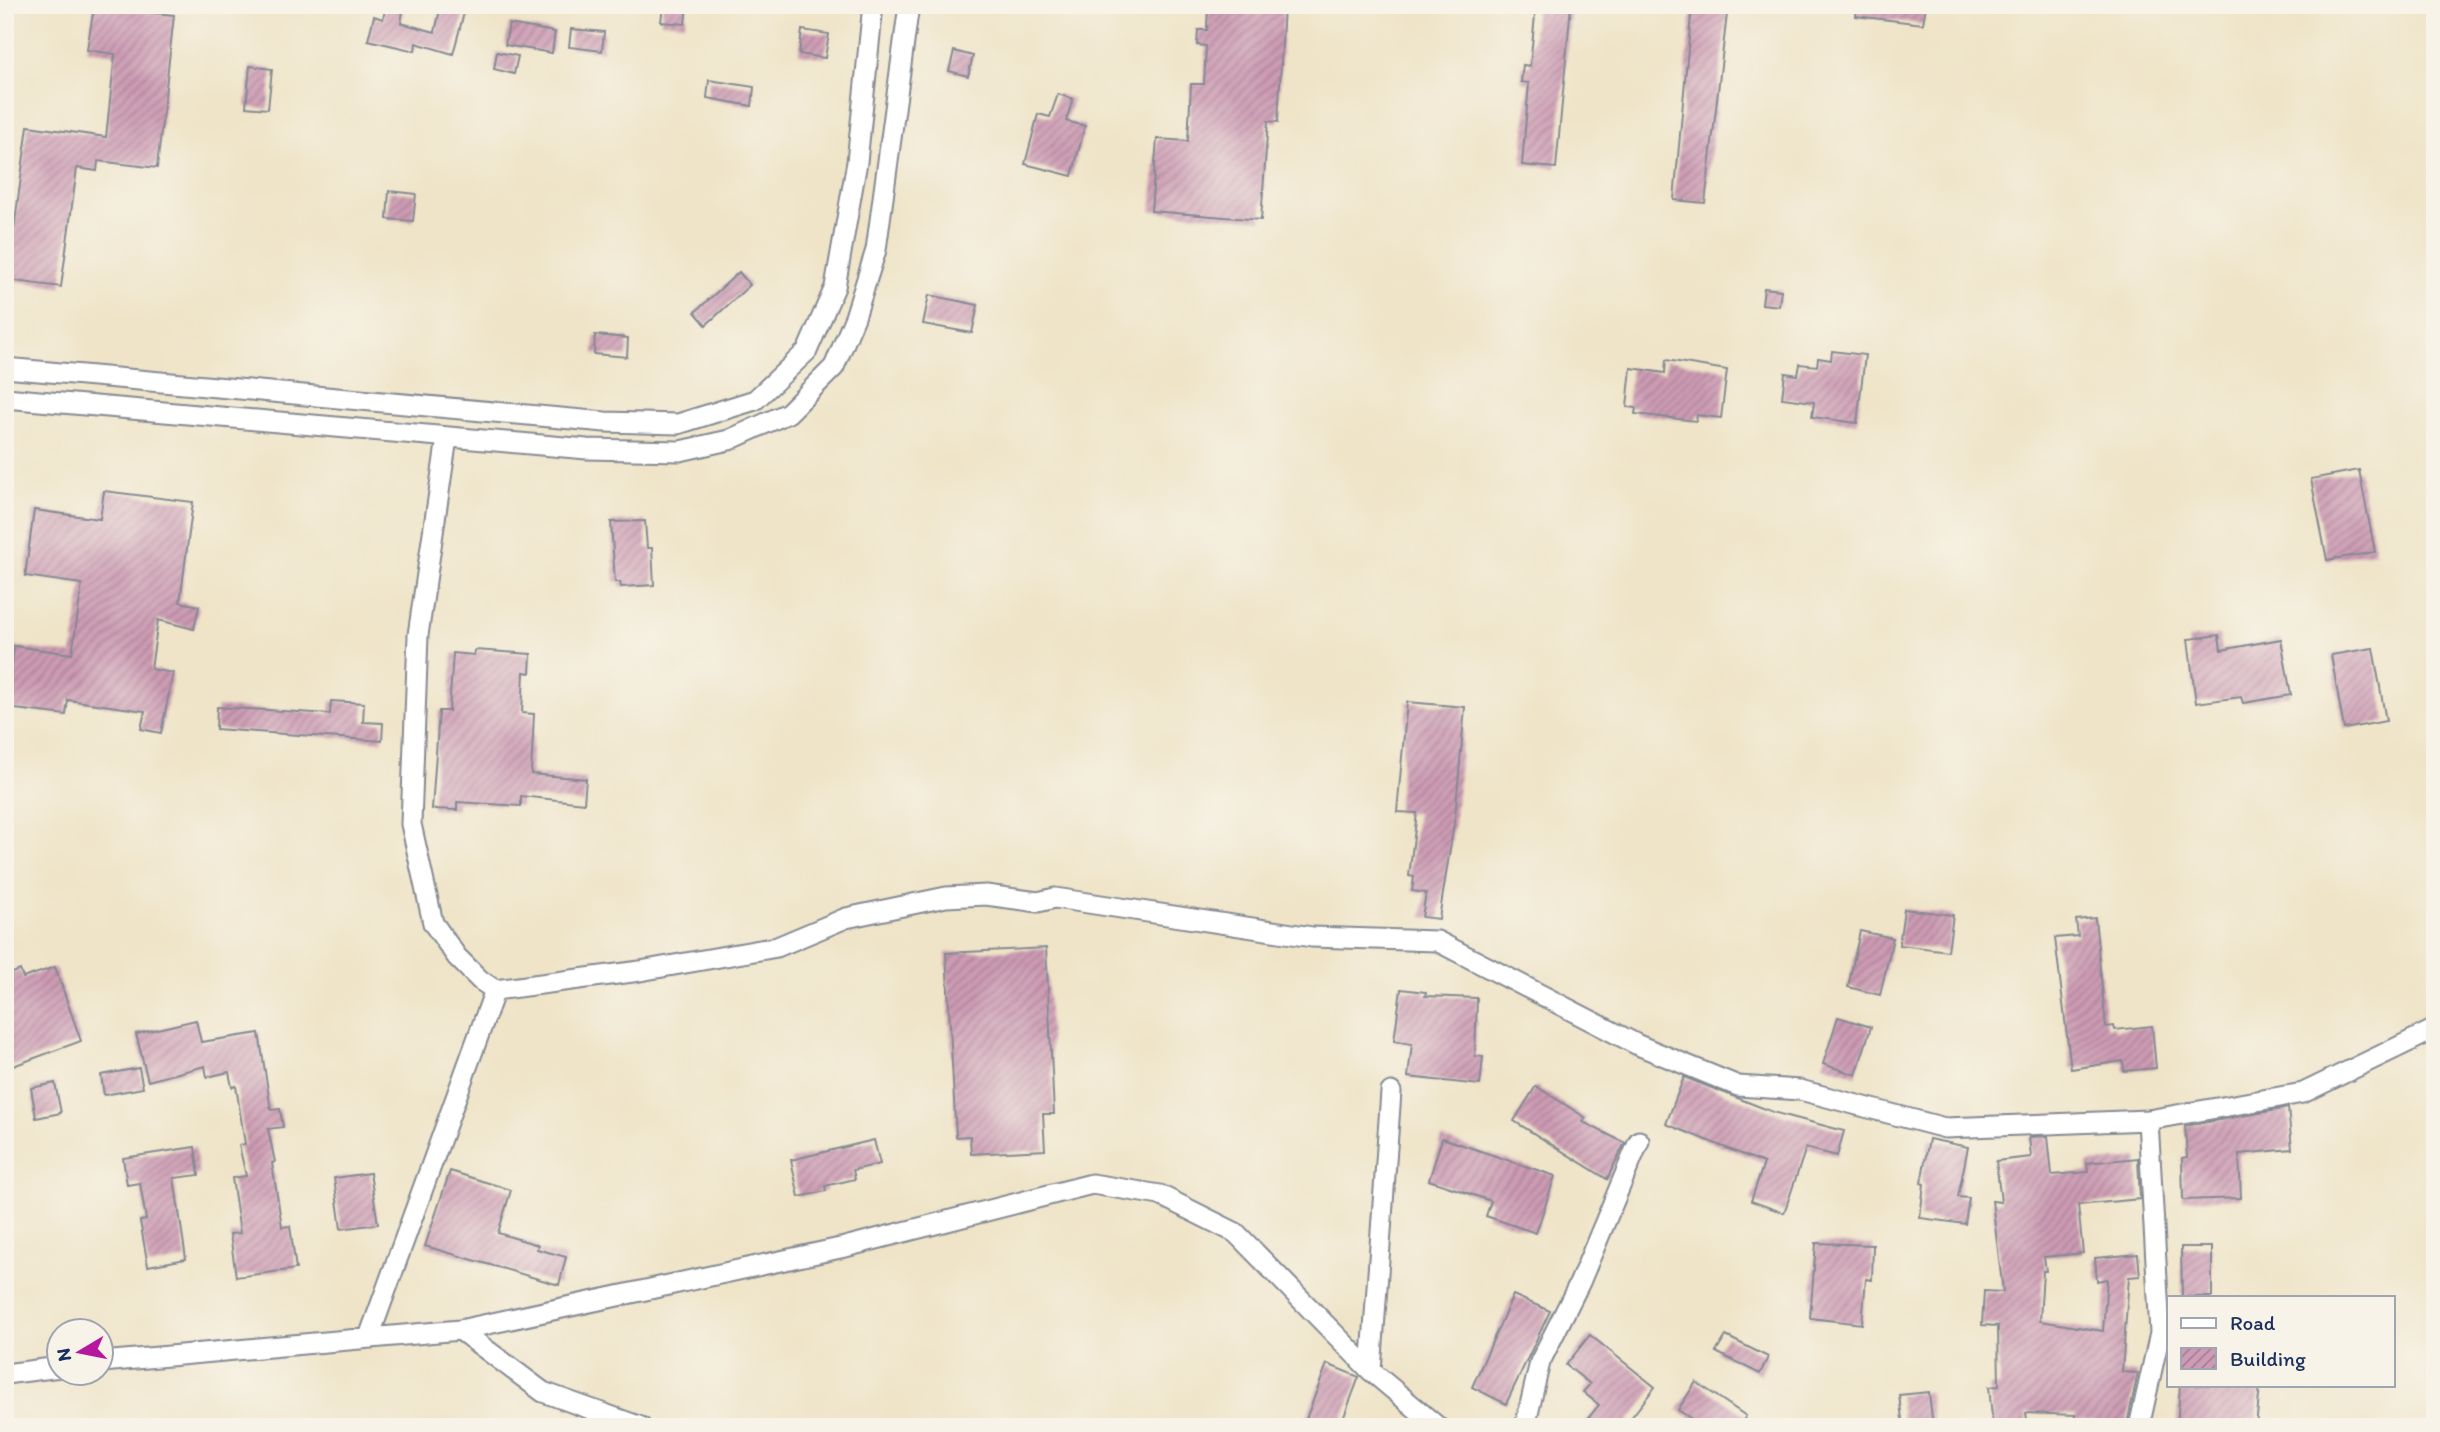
<svg xmlns="http://www.w3.org/2000/svg" width="2440" height="1432" font-family="Itim,sans-serif">
<defs>
<pattern id="building-hatch" width="6" height="6" patternUnits="userSpaceOnUse" patternTransform="scale(1.75)"><rect width="6" height="6" fill="#cd9bb3"/><path d="M-1 1l2-2M0 6l6-6M5 7l2-2" fill="none" stroke="#a67f95"/></pattern>
</defs>
<rect width="100%" height="100%" fill="#f7f3e8"/>
<filter id="ink" filterUnits="userSpaceOnUse"><feTurbulence type="fractalNoise" baseFrequency=".0143" numOctaves="2"/><feDisplacementMap in="SourceGraphic" scale="14" xChannelSelector="R" yChannelSelector="G"/><feConvolveMatrix kernelMatrix="1 2 1 2 8 2 1 2 1" color-interpolation-filters="sRGB"/></filter>
<filter id="wash" filterUnits="userSpaceOnUse"><feTurbulence type="fractalNoise" baseFrequency=".00686" numOctaves="4" result="noise"/><feDisplacementMap in="SourceGraphic" scale="28" xChannelSelector="R" yChannelSelector="G"/><feGaussianBlur stdDeviation="1.57" result="paint"/><feColorMatrix in="noise" values="0 0 0 0 0 0 0 0 0 0 0 0 0 0 0 0 0 1.4 0 .05"/><feComposite in="paint" operator="in"/></filter>
<g filter="url(#wash)">
<rect width="100%" height="100%" fill="#efe4c8"/>
<g id="blocks">
<path fill="url(#building-hatch)" d="M 386,5 L 404,5 L 401,23 L 435,32 L 441,5 L 465,9 L 453,54 L 416,43 L 415,51 L 368,40 L 374,16 L 383,19 Z
M 663,5 L 687,5 L 685,24 L 661,22 Z
M 1208,5 L 1284,5 L 1278,122 L 1268,121 L 1261,220 L 1151,211 L 1157,139 L 1188,141 L 1191,84 L 1204,84 L 1206,46 L 1197,45 L 1198,30 L 1207,30 Z
M 1536,5 L 1571,5 L 1556,168 L 1522,165 L 1529,83 L 1521,82 L 1523,65 L 1530,66 Z
M 1692,5 L 1728,5 L 1705,203 L 1674,200 Z
M 1857,5 L 1926,5 L 1923,24 L 1856,16 Z
M 94,7 L 174,15 L 157,168 L 98,161 L 97,171 L 77,168 L 61,287 L 7,280 L 28,126 L 106,137 L 115,54 L 87,50 Z
M 509,24 L 555,32 L 552,53 L 505,45 Z
M 571,29 L 604,32 L 602,51 L 569,47 Z
M 802,30 L 829,34 L 825,58 L 799,54 Z
M 954,51 L 973,56 L 968,76 L 949,71 Z
M 497,52 L 518,56 L 514,74 L 494,69 Z
M 250,66 L 272,69 L 268,109 L 246,107 Z
M 709,80 L 754,87 L 752,106 L 707,98 Z
M 1058,94 L 1073,99 L 1066,121 L 1085,126 L 1072,176 L 1025,164 L 1038,114 L 1050,117 Z
M 389,191 L 416,194 L 413,221 L 387,219 Z
M 739,272 L 750,285 L 706,325 L 695,312 Z
M 1764,288 L 1781,290 L 1779,306 L 1762,304 Z
M 929,295 L 978,305 L 972,333 L 923,324 Z
M 595,335 L 628,338 L 627,357 L 594,354 Z
M 1832,351 L 1865,355 L 1857,423 L 1812,417 L 1814,402 L 1782,398 L 1785,373 L 1798,375 L 1800,364 L 1817,366 L 1818,358 L 1831,360 Z
M 1666,360 L 1727,370 L 1721,418 L 1697,415 L 1696,421 L 1635,414 L 1636,408 L 1627,407 L 1631,368 L 1665,373 Z
M 2359,470 L 2375,552 L 2327,560 L 2311,479 Z
M 104,491 L 193,502 L 180,602 L 199,606 L 194,629 L 158,620 L 151,669 L 173,673 L 161,733 L 141,729 L 145,711 L 68,700 L 66,715 L 7,708 L 14,646 L 72,654 L 82,584 L 25,576 L 34,510 L 100,519 Z
M 645,521 L 647,548 L 652,548 L 654,585 L 621,587 L 620,582 L 615,582 L 611,522 Z
M 2219,635 L 2221,650 L 2281,639 L 2291,695 L 2243,703 L 2241,697 L 2196,703 L 2188,639 Z
M 2373,648 L 2386,721 L 2344,729 L 2331,655 Z
M 475,650 L 531,654 L 530,673 L 524,672 L 522,713 L 534,714 L 531,774 L 586,779 L 584,803 L 521,796 L 521,806 L 457,802 L 457,810 L 432,809 L 439,711 L 449,711 L 453,653 L 474,655 Z
M 331,701 L 364,703 L 363,722 L 383,723 L 382,741 L 216,729 L 217,707 L 330,714 Z
M 1407,702 L 1465,707 L 1455,817 L 1439,919 L 1422,917 L 1426,893 L 1412,891 L 1414,877 L 1409,876 L 1417,813 L 1397,812 Z
M 1904,909 L 1953,915 L 1948,951 L 1899,945 Z
M 2095,918 L 2106,1027 L 2114,1026 L 2115,1030 L 2152,1026 L 2156,1068 L 2124,1071 L 2123,1061 L 2071,1069 L 2055,938 L 2078,936 L 2076,920 Z
M 1860,931 L 1893,938 L 1880,995 L 1848,987 Z
M 1046,948 L 1054,1114 L 1043,1114 L 1045,1150 L 971,1154 L 970,1136 L 956,1137 L 946,953 Z
M 55,967 L 81,1041 L 5,1069 L 5,976 L 20,970 L 23,978 Z
M 1401,989 L 1426,992 L 1425,996 L 1477,998 L 1475,1056 L 1483,1057 L 1480,1085 L 1408,1077 L 1412,1044 L 1394,1041 Z
M 1838,1017 L 1871,1027 L 1856,1075 L 1823,1064 Z
M 196,1020 L 201,1042 L 259,1033 L 271,1110 L 280,1109 L 283,1127 L 268,1129 L 275,1162 L 272,1163 L 282,1227 L 290,1226 L 296,1269 L 236,1277 L 230,1234 L 240,1233 L 232,1178 L 246,1176 L 239,1145 L 245,1144 L 236,1086 L 232,1087 L 229,1072 L 207,1077 L 205,1066 L 148,1081 L 136,1034 Z
M 139,1068 L 143,1088 L 104,1095 L 101,1075 Z
M 1684,1077 L 1773,1112 L 1844,1131 L 1837,1156 L 1806,1148 L 1784,1213 L 1751,1201 L 1764,1163 L 1666,1124 Z
M 55,1083 L 61,1113 L 36,1118 L 31,1088 Z
M 1536,1086 L 1586,1118 L 1583,1122 L 1625,1143 L 1607,1179 L 1514,1121 Z
M 2288,1108 L 2292,1149 L 2239,1154 L 2241,1198 L 2183,1200 L 2182,1158 L 2187,1157 L 2185,1126 Z
M 2048,1136 L 2052,1175 L 2088,1172 L 2087,1163 L 2138,1158 L 2140,1199 L 2078,1205 L 2083,1253 L 2044,1257 L 2046,1271 L 2043,1271 L 2040,1321 L 2103,1331 L 2107,1279 L 2097,1281 L 2095,1258 L 2138,1254 L 2140,1276 L 2129,1277 L 2122,1372 L 2138,1373 L 2127,1424 L 2075,1420 L 2075,1415 L 2026,1413 L 2028,1427 L 1993,1427 L 1989,1387 L 1999,1386 L 1998,1326 L 1982,1325 L 1984,1291 L 2003,1292 L 1992,1201 L 2001,1202 L 1996,1161 L 2031,1157 L 2029,1137 Z
M 1442,1138 L 1555,1176 L 1536,1233 L 1486,1216 L 1491,1201 L 1429,1180 Z
M 1929,1139 L 1968,1147 L 1958,1197 L 1969,1198 L 1965,1224 L 1920,1218 L 1924,1184 L 1921,1183 Z
M 874,1140 L 880,1164 L 853,1170 L 855,1179 L 825,1186 L 826,1191 L 799,1197 L 791,1160 Z
M 195,1147 L 199,1175 L 174,1178 L 186,1259 L 148,1266 L 140,1221 L 146,1220 L 140,1183 L 127,1185 L 123,1158 Z
M 450,1171 L 511,1190 L 498,1233 L 538,1245 L 537,1249 L 566,1257 L 559,1285 L 425,1246 Z
M 370,1173 L 378,1224 L 341,1229 L 334,1178 Z
M 1816,1243 L 1873,1245 L 1872,1280 L 1866,1279 L 1862,1324 L 1810,1318 Z
M 2181,1247 L 2212,1247 L 2212,1297 L 2182,1297 Z
M 1513,1295 L 1550,1311 L 1506,1404 L 1472,1387 Z
M 1590,1335 L 1655,1387 L 1624,1427 L 1581,1427 L 1599,1405 L 1583,1392 L 1590,1384 L 1566,1365 Z
M 1726,1336 L 1768,1357 L 1760,1374 L 1716,1352 Z
M 1327,1364 L 1359,1377 L 1340,1427 L 1303,1427 Z
M 1696,1382 L 1746,1416 L 1739,1427 L 1704,1427 L 1678,1410 Z
M 2180,1385 L 2260,1385 L 2256,1427 L 2177,1427 Z
M 1929,1392 L 1933,1427 L 1903,1427 L 1899,1395 Z"/>
</g>
</g>
<g filter="url(#ink)">
<use href="#blocks" fill-opacity="0" stroke="#858a93" stroke-width="2"/>
<g fill="none" stroke-linecap="round" stroke-linejoin="round">
<g stroke="#858a93" stroke-width="23">
<path id="street" d="M 5,368 L 605,422 L 678,424 L 755,400 L 807,351 L 835,287 L 857,162 L 873,5
M 5,398 L 587,449 L 680,451 L 729,440 L 788,413 L 834,367 L 855,317 L 876,250 L 909,5
M 447,438 L 418,635 L 411,824 L 433,923 L 457,957 L 480,980 L 495,990 L 640,971 L 777,947 L 846,918 L 946,897 L 986,895 L 1038,902 L 1055,898 L 1312,937 L 1437,941 L 1638,1045 L 1738,1086 L 1800,1090 L 1945,1128 L 2148,1120 L 2160,1333 L 2139,1427
M 2148,1120 L 2303,1093 L 2435,1029
M 460,1330 L 543,1392 L 641,1427
M 369,1337 L 495,990
M 102,1362 L 460,1330 L 845,1247 L 1092,1184 L 1160,1195 L 1236,1233 L 1371,1371 L 1438,1427
M 1371,1371 L 1391,1092
M 5,1374 L 60,1367
M 1525,1427 L 1540,1362 L 1580,1282 L 1639,1141"/>
</g>
<use href="#street" stroke="#fff" stroke-width="19"/>
</g>
</g>
<rect width="2440" height="1432" fill="none" stroke="#f7f3e8" stroke-width="28"/>
<rect x="2167" y="1296" width="228" height="91" fill="#f7f3e8" stroke="#9fa5b1" stroke-width="2"/>
<rect x="2181" y="1318" width="35" height="10" fill="#ffffff" stroke="#9fa5b1" stroke-width="2"/>
<text x="2230" y="1330" font-size="21" fill="#1b2f5e">Road</text>
<rect x="2181" y="1348" width="35" height="21" fill="url(#building-hatch)" stroke="#9fa5b1" stroke-width="2"/>
<text x="2230" y="1366" font-size="21" fill="#1b2f5e">Building</text>
<g transform="translate(80 1352) rotate(260)"><circle r="33" fill="#f7f3e8" stroke="#9fa5b1" stroke-width="2"/>
<path d="M0-5L12 26L0 18L-12 26Z" fill="#b5179e"/>
<text y="-10" font-size="19" font-weight="bold" text-anchor="middle" fill="#1b2f5e">N</text>
</g>
</svg>
